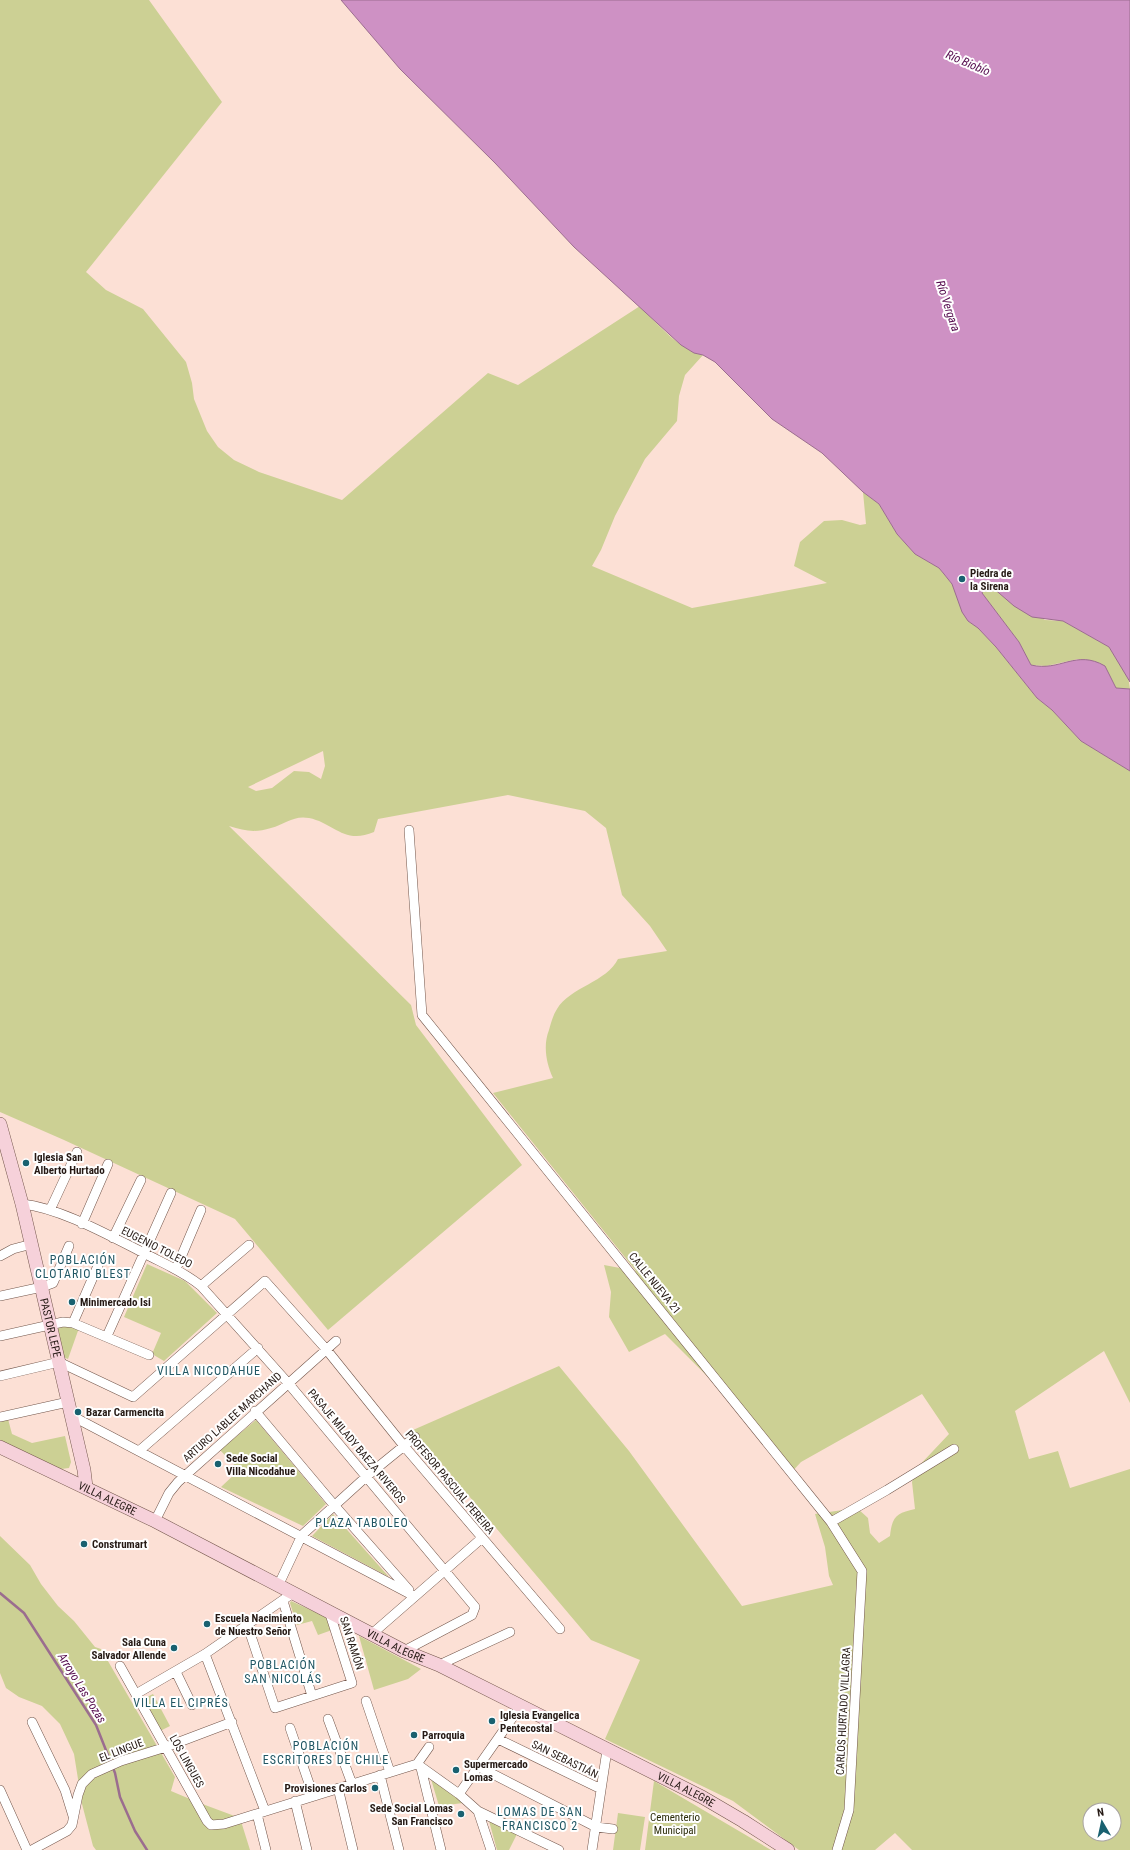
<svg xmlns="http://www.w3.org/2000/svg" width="1130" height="1850" font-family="'Roboto Condensed',sans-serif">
<rect width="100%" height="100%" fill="#fce0d5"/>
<path fill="#ccd094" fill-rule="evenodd" d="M 0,0 L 149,0 L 222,102 L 86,272 L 106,290 L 143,309 L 186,362 L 192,383 L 194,399 L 207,431 L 218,447 L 234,460 L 259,472 L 342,500 L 488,373 L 518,385 L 640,306 C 658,324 678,349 703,355 L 685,375 L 679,396 L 677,421 L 645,459 L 615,516 L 601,550 L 592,566 L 692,608 L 827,583 L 794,566 L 800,542 L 824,521 L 842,520 L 860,525 L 866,524 L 863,492 L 879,504 L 897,534 L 915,554 L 939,568 L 944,574 L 952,584 L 968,621 L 978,628 L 996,647 L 1037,698 L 1052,710 L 1081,741 L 1130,771 L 1130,1403 L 1104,1351 L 1015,1411 L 1029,1459 L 1058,1451 L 1070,1488 L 1130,1469 L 1130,1850 L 912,1850 L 895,1833 L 875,1850 L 799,1850 L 733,1801 L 605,1739 L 640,1660 L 591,1640 L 413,1430 L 559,1366 L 629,1451 L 742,1606 L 833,1585 L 829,1576 L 825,1547 L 815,1514 L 857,1508 L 868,1518 L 870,1533 L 879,1543 L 890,1536 C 892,1516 897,1513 915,1509 L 912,1482 L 916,1469 L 949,1434 L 922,1394 L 801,1462 L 789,1475 L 708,1377 L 665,1334 L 629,1352 L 609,1317 L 611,1292 L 604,1265 L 636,1271 L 493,1093 L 553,1078 C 546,1063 543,1045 549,1030 C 551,1023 553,1015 557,1009 C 570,987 607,982 618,959 L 667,951 L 650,926 L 622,895 L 606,828 L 585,811 L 508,795 L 378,819 L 374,832 C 344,845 334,823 309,818 C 294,815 285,824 271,828 C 255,833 245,831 229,826 L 411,1005 L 416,1025 L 522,1165 L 328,1330 L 235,1219 L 64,1140 L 0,1112 ZM 323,751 L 325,766 L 321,779 L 309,772 L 294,771 L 272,788 L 256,791 L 248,787 ZM 1090,1810 L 1114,1810 L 1114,1834 L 1090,1834 Z
M 987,586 L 992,587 L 1045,620 L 1063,621 L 1109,647 L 1128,676 L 1130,689 L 1116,688 L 1113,682 L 1078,659 L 1046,666 L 1031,665 L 1019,642 L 982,593 L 984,587 Z
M 147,1264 L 185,1281 L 217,1313 L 164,1361 L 152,1354 L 161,1333 L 124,1317 Z
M 64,1325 L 79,1328 L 68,1359 L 63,1357 L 56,1330 Z
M 8,1419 L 12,1434 L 32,1443 L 65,1436 L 71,1462 L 69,1468 L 61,1469 L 0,1440 L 0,1421 Z
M 256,1420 L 326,1504 L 303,1526 L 221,1487 L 239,1470 L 220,1450 Z
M 333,1514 L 389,1577 L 312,1536 Z
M 0,1536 L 30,1565 L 41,1584 L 58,1606 L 74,1621 L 95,1647 L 101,1649 L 175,1777 L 171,1791 L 197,1802 L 240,1818 L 250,1850 L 96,1850 L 93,1846 L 82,1804 L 74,1754 L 60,1724 L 42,1706 L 19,1697 L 6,1688 L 0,1673 Z
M 291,1601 L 328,1618 L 332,1630 L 318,1635 L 312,1621 L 297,1625 L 290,1603 Z
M 359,1636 L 421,1669 L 408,1679 L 374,1690 Z
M 153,1694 L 170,1726 L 160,1731 L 143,1699 Z
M 434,1778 L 463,1803 L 439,1806 L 431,1779 Z
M 654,1781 L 771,1850 L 645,1850 Z
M 618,1813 L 645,1817 L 640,1850 L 613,1850 Z
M 489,1821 L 517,1834 L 509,1850 L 497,1850 Z"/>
<path fill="#ce91c4" stroke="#9b6d8f" d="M 341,0 L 1130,0 L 1130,682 L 1109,647 L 1063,621 L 1032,617 L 1014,606 L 992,587 L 984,587 L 982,593 L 1019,642 L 1031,665 C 1060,672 1076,649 1105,666 L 1116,688 L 1130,689 L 1130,771 L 1081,741 L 1052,710 L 1037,698 L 996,647 L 978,628 L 968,621 L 962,612 L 952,584 L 944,574 L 939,568 L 915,554 L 897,534 L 879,504 L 863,492 L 822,453 L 772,419 L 715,362 L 703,355 L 694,353 L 681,345 L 574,247 L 495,163 L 400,69 Z"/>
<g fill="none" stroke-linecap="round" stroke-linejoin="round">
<path stroke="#9b6d8f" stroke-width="2.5" d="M 0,1593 L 24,1613 L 96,1725 L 115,1773 L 120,1797 L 135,1831 L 147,1850"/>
<g stroke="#73564b" stroke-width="10">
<path id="street" d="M 409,830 L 422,1015 L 831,1522 L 862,1571 L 849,1810 L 837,1850
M 22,1204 C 60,1208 108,1235 142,1252 C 162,1263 183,1271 201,1286 L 288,1383 L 475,1607 L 472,1615 L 404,1651
M 50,1210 L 77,1152
M 82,1224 L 108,1164
M 113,1238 L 141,1180
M 0,1256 L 13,1249 L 32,1244
M 176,1269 L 201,1210
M 201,1286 L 249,1245
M 0,1296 L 42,1287 L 53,1283 L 69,1246
M 73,1323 L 100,1261
M 0,1336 L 63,1322 L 73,1323 L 149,1355
M 107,1336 L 171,1193
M 0,1376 L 59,1362 L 133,1397 L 265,1281 L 326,1349 L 404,1446 L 560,1629
M 255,1411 L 334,1505 L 409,1590
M 72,1416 L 414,1596
M 0,1417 L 68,1402
M 139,1451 L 258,1348
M 155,1521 L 169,1493 L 178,1482 L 336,1341
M 831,1522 L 887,1490 L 954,1449
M 279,1584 L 302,1535 L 367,1476 L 415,1437
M 283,1601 L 312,1696
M 247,1624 L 275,1708 L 352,1683 L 329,1611
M 373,1633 L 482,1538
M 205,1654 L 265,1811
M 439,1665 L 510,1632
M 120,1666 L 207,1821 L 211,1825 L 224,1824 L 417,1764 L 459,1794 L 478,1811 L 491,1850
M 176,1672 L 192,1705
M 136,1694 L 205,1654 L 293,1593
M 366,1701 L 390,1772
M 328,1719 L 352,1784
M 32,1722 L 65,1790 L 73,1816
M 290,1728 L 313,1795
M 498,1739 L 601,1789
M 417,1764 L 429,1747
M 479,1767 L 596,1827 L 613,1829
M 421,1768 L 441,1850
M 380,1775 L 399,1850
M 338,1788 L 353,1850
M 0,1790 L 27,1850
M 459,1794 L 520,1707
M 295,1801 L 307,1850
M 478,1811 L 559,1850
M 257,1814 L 266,1850
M 32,1850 L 67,1831 L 72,1825 L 78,1795 L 82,1784 L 92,1774 L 121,1761 L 166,1747 L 232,1722
M 592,1850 L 607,1750"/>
</g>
<g stroke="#73564b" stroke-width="14">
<g id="secondary">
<path id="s1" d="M 0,1124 L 22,1204 L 84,1470 L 86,1487"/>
<path id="s2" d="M 0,1447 L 155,1521 L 404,1651 L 439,1665 L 702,1797 L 743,1821 L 788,1850"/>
</g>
</g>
<use href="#street" stroke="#fff" stroke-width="9"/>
<use href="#secondary" stroke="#f6d1da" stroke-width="13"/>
</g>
<g fill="#196170" stroke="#fff" stroke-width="1.5">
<circle cx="962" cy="579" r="4"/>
<circle cx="26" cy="1163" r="4"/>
<circle cx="72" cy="1302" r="4"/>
<circle cx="78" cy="1412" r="4"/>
<circle cx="218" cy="1464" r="4"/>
<circle cx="84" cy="1544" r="4"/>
<circle cx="207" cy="1624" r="4"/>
<circle cx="174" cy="1648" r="4"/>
<circle cx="492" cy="1721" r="4"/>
<circle cx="414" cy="1735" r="4"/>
<circle cx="456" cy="1770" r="4"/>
<circle cx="375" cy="1788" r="4"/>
<circle cx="461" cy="1814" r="4"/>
</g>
<g text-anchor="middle" stroke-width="4" stroke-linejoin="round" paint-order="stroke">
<g font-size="11" font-weight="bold" fill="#251914" stroke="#fff" text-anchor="start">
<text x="970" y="577">Piedra de<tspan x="970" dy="13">la Sirena</tspan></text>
<text x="34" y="1161">Iglesia San<tspan x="34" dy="13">Alberto Hurtado</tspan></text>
<text x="80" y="1306">Minimercado Isi</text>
<text x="86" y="1416">Bazar Carmencita</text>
<text x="226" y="1462">Sede Social<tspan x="226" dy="13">Villa Nicodahue</tspan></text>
<text x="92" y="1548">Construmart</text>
<text x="215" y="1622">Escuela Nacimiento<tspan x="215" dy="13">de Nuestro Señor</tspan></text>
<text x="166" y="1646" text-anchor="end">Sala Cuna<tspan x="166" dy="13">Salvador Allende</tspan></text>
<text x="500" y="1719">Iglesia Evangelica<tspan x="500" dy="13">Pentecostal</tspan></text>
<text x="422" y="1739">Parroquia</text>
<text x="464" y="1768">Supermercado<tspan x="464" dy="13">Lomas</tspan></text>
<text x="367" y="1792" text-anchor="end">Provisiones Carlos</text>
<text x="453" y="1812" text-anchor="end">Sede Social Lomas<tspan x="453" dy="13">San Francisco</tspan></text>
</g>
<g font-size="11" fill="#251914" stroke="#fff">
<text transform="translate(157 1247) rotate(27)" y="4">EUGENIO TOLEDO</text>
<text transform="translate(655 1283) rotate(51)" y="4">CALLE NUEVA 21</text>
<text dy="4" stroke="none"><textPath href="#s1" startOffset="210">PASTOR LEPE</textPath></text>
<text transform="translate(232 1417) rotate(-42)" y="4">ARTURO LABLEE MARCHAND</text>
<text transform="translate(357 1446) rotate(50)" y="4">PASAJE MILADY BAEZA RIVEROS</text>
<text transform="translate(450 1482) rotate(50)" y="4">PROFESOR PASCUAL PEREIRA</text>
<text dy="4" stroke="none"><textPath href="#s2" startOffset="119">VILLA ALEGRE</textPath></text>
<text transform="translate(352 1643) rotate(72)" y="4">SAN RAMÓN</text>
<text dy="4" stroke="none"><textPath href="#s2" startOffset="443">VILLA ALEGRE</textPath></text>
<text transform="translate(843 1711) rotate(-87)" y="4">CARLOS HURTADO VILLAGRA</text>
<text transform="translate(121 1750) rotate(-21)" y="4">EL LINGUE</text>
<text transform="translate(565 1759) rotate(26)" y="4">SAN SEBASTIÁN</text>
<text transform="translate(187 1761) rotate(61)" y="4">LOS LINGUES</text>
<text dy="4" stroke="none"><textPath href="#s2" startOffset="767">VILLA ALEGRE</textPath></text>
</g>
<g font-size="11" fill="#2b2c0a" stroke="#fff">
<text x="675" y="1821">Cementerio<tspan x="675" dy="13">Municipal</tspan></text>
</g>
<g font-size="12" font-style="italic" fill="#540b4d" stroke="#fff">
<text transform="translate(968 63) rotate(23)" y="4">Río Biobío</text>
<text transform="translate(948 306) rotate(72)" y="4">Río Vergara</text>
<text transform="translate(82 1688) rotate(58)" y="4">Arroyo Las Pozas</text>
</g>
<g font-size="12" letter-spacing="1" fill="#215764" stroke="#fff">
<text x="83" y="1264">POBLACIÓN<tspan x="83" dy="14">CLOTARIO BLEST</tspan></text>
<text x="209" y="1375">VILLA NICODAHUE</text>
<text x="362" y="1527">PLAZA TABOLEO</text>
<text x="283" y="1669">POBLACIÓN<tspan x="283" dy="14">SAN NICOLÁS</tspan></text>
<text x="181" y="1707">VILLA EL CIPRÉS</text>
<text x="326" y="1750">POBLACIÓN<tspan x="326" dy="14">ESCRITORES DE CHILE</tspan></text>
<text x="540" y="1816">LOMAS DE SAN<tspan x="540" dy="14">FRANCISCO 2</tspan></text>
</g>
</g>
<g transform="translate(1102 1822) rotate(351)"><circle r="19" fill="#ffffff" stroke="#a8a3a1"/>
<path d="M0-3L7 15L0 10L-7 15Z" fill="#196170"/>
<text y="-6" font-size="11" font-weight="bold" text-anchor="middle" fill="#251914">N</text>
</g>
</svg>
